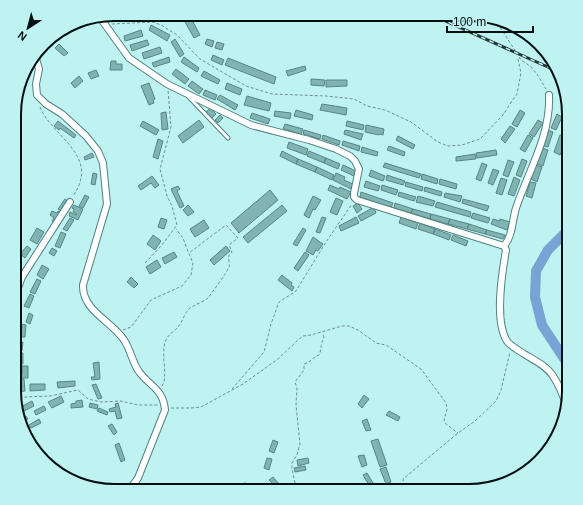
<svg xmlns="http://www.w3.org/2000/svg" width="583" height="505" font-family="Helvetica,sans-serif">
<rect width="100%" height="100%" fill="#bff3f1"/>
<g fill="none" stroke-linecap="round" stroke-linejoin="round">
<path stroke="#78a3d4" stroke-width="10" d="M 569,229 L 548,250 L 536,271 L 535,297 L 542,325 L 569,366"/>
</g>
<path fill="#80b3b1" stroke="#548684" d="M 191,18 L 200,35 L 194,38 L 185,22 Z
M 151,25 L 170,35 L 167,41 L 149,30 Z
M 141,30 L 143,36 L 125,41 L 124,36 Z
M 175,39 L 184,54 L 180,57 L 171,42 Z
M 207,39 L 214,41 L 212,47 L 205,44 Z
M 147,40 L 149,45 L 132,51 L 130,45 Z
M 217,42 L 224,44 L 222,50 L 215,48 Z
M 59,44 L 68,53 L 64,56 L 55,48 Z
M 160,47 L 162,53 L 144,59 L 142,53 Z
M 213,55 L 224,60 L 222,65 L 211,60 Z
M 169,57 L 170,62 L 154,67 L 152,63 Z
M 184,57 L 199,68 L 197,72 L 181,62 Z
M 228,58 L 276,77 L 274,84 L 225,65 Z
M 111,61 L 116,61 L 116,64 L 122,64 L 122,70 L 110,70 Z
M 305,66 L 306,70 L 288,76 L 286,71 Z
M 176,69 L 189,79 L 185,84 L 172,74 Z
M 96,70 L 99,76 L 91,79 L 88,73 Z
M 204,71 L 220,80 L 218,84 L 201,76 Z
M 79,76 L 83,81 L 75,88 L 71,83 Z
M 311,79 L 325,80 L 324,86 L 311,85 Z
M 326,80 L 347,80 L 347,86 L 326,87 Z
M 192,81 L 203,89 L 199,94 L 188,86 Z
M 149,83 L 155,99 L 153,100 L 154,103 L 149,105 L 141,86 Z
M 227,83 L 242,89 L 240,95 L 225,89 Z
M 205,90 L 217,95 L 215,100 L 203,95 Z
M 220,95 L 238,105 L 235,110 L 217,99 Z
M 247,96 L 271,103 L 269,111 L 244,105 Z
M 322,104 L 347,108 L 346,115 L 320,110 Z
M 210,108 L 216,114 L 212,118 L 206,112 Z
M 296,110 L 313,115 L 312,120 L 294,116 Z
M 520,110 L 525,113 L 517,127 L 512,124 Z
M 275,111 L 291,113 L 290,119 L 274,116 Z
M 166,112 L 168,129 L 162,130 L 161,113 Z
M 252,113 L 270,119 L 268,124 L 250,118 Z
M 557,114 L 562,117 L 556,130 L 551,128 Z
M 220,115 L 223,118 L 218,123 L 215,120 Z
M 199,120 L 204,127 L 183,143 L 178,136 Z
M 538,120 L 543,123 L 534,137 L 529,134 Z
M 58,121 L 76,135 L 74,138 L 60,128 L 59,130 L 54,126 Z
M 143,121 L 159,130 L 156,135 L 140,126 Z
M 347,121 L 364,125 L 363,130 L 346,126 Z
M 285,124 L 303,129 L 301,134 L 283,129 Z
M 366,125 L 384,129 L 383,135 L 379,134 L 379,135 L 365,132 Z
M 510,126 L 515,129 L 505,143 L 501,139 Z
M 304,130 L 321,135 L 320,139 L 303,134 Z
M 345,130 L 363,134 L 361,140 L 344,134 Z
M 548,130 L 553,132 L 548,147 L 543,146 Z
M 323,135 L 340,141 L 339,145 L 322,139 Z
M 528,135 L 533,138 L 525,152 L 520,149 Z
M 560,135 L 567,138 L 560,155 L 554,152 Z
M 398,136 L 415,145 L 413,149 L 396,140 Z
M 158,139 L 163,141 L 158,159 L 153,157 Z
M 343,141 L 360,146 L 359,151 L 342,145 Z
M 289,142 L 308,149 L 306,155 L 287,148 Z
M 389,146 L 405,152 L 404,156 L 387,150 Z
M 362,147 L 378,152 L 377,156 L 361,152 Z
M 542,148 L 548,150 L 543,166 L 537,164 Z
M 496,150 L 497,155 L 477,158 L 476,153 Z
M 282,151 L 298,159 L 296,164 L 280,156 Z
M 309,151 L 326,158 L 324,163 L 307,156 Z
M 92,153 L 94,157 L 85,160 L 84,157 Z
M 475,154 L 476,159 L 456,161 L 456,157 Z
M 326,158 L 340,164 L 338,169 L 324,163 Z
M 298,159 L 317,167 L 315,172 L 296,164 Z
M 522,159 L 527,161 L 521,177 L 516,175 Z
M 508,160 L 514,162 L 508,177 L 503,175 Z
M 385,163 L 421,174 L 419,178 L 383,167 Z
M 482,163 L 487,165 L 481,181 L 476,179 Z
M 343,165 L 356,171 L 354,176 L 341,170 Z
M 536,165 L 542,167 L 537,182 L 531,179 Z
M 317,167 L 334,175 L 332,180 L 315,172 Z
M 493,169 L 499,171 L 493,185 L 488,183 Z
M 371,170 L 385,176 L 383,181 L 369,176 Z
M 93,173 L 97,174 L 95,185 L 91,184 Z
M 336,173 L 345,177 L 344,180 L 353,184 L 351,189 L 333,180 Z
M 422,174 L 438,179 L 437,184 L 421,179 Z
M 387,175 L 405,181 L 403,185 L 386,180 Z
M 152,176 L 159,185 L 155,188 L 151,183 L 141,190 L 138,186 Z
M 514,177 L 520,180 L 514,196 L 508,194 Z
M 501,178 L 507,180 L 502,195 L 496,193 Z
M 440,179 L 457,184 L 456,189 L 439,184 Z
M 366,181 L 380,186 L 378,191 L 364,187 Z
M 406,182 L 423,187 L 422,191 L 405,186 Z
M 530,182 L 536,183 L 532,198 L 526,196 Z
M 330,185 L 339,189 L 340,187 L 351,192 L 347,199 L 328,190 Z
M 382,185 L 398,190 L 396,195 L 381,190 Z
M 178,186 L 180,189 L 177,191 L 184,206 L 180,208 L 171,189 Z
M 425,187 L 442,192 L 441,196 L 424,191 Z
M 270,190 L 278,200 L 239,233 L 231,223 Z
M 361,192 L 393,203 L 391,208 L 360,197 Z
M 399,192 L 416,197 L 414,201 L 398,196 Z
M 445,193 L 462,196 L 460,202 L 444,197 Z
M 85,195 L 89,197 L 83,208 L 79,206 Z
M 313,196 L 321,200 L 315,210 L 313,209 L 309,218 L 304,215 Z
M 418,196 L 435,201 L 433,206 L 416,202 Z
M 336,198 L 343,201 L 337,215 L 330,212 Z
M 65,199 L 69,202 L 61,211 L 58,209 Z
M 463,199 L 489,206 L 487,211 L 462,203 Z
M 437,202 L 471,212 L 470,217 L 435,207 Z
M 358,203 L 362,209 L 357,213 L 353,206 Z
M 395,203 L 413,209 L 411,213 L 394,208 Z
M 74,205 L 83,209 L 78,220 L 69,216 L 70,212 L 76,215 L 77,214 L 73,212 L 74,209 L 72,208 Z
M 188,205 L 194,212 L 188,216 L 183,210 Z
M 282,205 L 287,211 L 248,243 L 243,237 Z
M 374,207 L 376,213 L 361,221 L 358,216 Z
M 413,209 L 431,214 L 430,219 L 411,213 Z
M 52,211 L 57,213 L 58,211 L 61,213 L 55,223 L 52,221 L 54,218 L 50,215 Z
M 473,213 L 490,218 L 488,223 L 471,218 Z
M 431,214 L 450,219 L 448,224 L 430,219 Z
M 322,217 L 326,218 L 320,233 L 316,232 Z
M 356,217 L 359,223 L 341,231 L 339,226 Z
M 401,217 L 418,223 L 416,229 L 399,223 Z
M 70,218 L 74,220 L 67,231 L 63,229 Z
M 161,218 L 167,220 L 164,229 L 158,227 Z
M 450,219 L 469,224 L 467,229 L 448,224 Z
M 493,219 L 500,221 L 500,219 L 510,222 L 507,230 L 491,224 Z
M 204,220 L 209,228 L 195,237 L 190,229 Z
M 420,223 L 435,229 L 433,234 L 418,229 Z
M 469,224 L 487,230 L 485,234 L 467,229 Z
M 37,228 L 44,232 L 37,244 L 30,240 Z
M 303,228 L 306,230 L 297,246 L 293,244 Z
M 435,229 L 451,235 L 449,240 L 433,234 Z
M 487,230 L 505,235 L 503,239 L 485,234 Z
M 61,232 L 66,234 L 60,248 L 55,246 Z
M 153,235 L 161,241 L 155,250 L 147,244 Z
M 453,235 L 468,241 L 466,246 L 451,240 Z
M 313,237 L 323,244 L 318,251 L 316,250 L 313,255 L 306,251 Z
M 27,246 L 31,249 L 25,258 L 20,254 Z
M 226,246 L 230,251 L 214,265 L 210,260 Z
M 52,248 L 57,251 L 54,256 L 49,253 Z
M 174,252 L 177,257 L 165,264 L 162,258 Z
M 305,252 L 309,255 L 298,271 L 294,268 Z
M 157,260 L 161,267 L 150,274 L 146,267 Z
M 15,261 L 20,265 L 15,270 Z
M 42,265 L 49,269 L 43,279 L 37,275 Z
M 282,275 L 292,283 L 291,285 L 294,287 L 292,291 L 278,280 Z
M 131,277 L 138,284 L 134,288 L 127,282 Z
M 37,279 L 41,281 L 35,294 L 30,292 Z
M 30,294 L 34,296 L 29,308 L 24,306 Z
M 29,313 L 33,315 L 30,324 L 26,322 Z
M 21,324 L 26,325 L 25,337 L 14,337 L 14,333 L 20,333 Z
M 18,342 L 23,342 L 22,351 L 18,351 Z
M 17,353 L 23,353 L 23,364 L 17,364 Z
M 99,362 L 100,379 L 92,380 L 91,377 L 95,377 L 93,363 Z
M 22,366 L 28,366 L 28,378 L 20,378 L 20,375 L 22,375 Z
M 24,379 L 25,391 L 18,392 L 17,380 Z
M 75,381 L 75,386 L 58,388 L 57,382 Z
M 30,384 L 45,384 L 45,390 L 30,391 Z
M 96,384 L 102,398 L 98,399 L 92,385 Z
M 364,395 L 369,399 L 362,408 L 358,404 Z
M 61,396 L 64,402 L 52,408 L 48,402 Z
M 82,400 L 83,407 L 71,408 L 71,404 L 76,403 L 76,401 Z
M 32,401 L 34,406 L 18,414 L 17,409 Z
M 90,403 L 98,405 L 97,409 L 89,407 Z
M 118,403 L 122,418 L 117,419 L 115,411 L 110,412 L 109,409 L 116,407 L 115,404 Z
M 44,406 L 46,410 L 36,415 L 34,411 Z
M 99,408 L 108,412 L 107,415 L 97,411 Z
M 389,411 L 400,417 L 398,421 L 386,415 Z
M 26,416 L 28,419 L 20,423 L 19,420 Z
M 39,419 L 41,423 L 31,428 L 29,425 Z
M 367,419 L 371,430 L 366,431 L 362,421 Z
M 112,424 L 117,432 L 114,435 L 108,426 Z
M 378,439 L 387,465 L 380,467 L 371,441 Z
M 273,440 L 278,442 L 274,453 L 269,451 Z
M 119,443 L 125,460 L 121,462 L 115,445 Z
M 364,455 L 367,465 L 362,467 L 358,456 Z
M 267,458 L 272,459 L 269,470 L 264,468 Z
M 308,458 L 309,463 L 298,466 L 297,460 Z
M 305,466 L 306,470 L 295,472 L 294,468 Z
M 386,467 L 391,482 L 386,484 L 380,469 Z
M 367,473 L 373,483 L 369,485 L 363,475 Z
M 273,477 L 281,486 L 278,489 L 269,480 Z
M 246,483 L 247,491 L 242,491 L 242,487 L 239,487 L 239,484 Z
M 287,485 L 290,487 L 287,491 L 283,491 Z"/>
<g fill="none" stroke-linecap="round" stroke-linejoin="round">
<g stroke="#508280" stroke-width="5">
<path id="lane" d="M 188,96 L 228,138"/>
</g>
<g stroke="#508280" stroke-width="8">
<path id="street" d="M 101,19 L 129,58 L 167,84 L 251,125 L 309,140 L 336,149 L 350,156 L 355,161 L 359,169 L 354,193 L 354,197 L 357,200 L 504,246 L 506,250 C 502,273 494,321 507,341 C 511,347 519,350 524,354 C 534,360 547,366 553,376 C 559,385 563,395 566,404
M 35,55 L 39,69 L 36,84 L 37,95 L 46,104 L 62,114 L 86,136 L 98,151 L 103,163 L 107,204 L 83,285 C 82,311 112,321 124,340 C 131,350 132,363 140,373 C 151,387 163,389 165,410 L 138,478 L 133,485 L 124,491
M 504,246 C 513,235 512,221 516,208 C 528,172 551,135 549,95
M 14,299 L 22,277 L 70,202"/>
</g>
<path stroke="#6c908f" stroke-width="1" stroke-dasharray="3 2" stroke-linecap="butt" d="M 495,19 L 521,60 L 530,66 L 537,74 L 546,89
M 112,24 L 153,22 L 161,25 L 177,35 L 200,59 L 246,86 L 272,94 L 326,96 L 354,99 L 367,106 L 385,110 L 411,122 L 438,142 L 448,146 L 462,145 L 480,139 L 503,115 L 512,101 L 517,94 L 521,73 L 518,59 L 519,57
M 15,103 C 23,95 22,86 25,76 C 27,72 28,69 27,64
M 40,107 C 50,133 90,151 80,182 C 79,187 76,191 73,196
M 145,263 L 162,245 L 177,225 L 172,206 L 167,196 L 160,169 L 171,127 L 168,90
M 123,330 L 131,327 L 134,323 L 151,300 L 182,286 L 191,275 L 193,263 L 187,249 L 183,238 L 176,229
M 162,386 C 169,377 159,350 167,338 C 170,333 175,331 178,327 C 183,321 184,314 189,309 C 195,304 204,302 208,298 C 211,294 228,271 229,267 C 230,264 228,259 229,255 L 232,252 L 229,245 L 238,238 L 226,225 L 189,253
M 232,389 L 264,352 L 271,324 L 279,302 L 296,291 L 299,286 L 326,242 L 352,204
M 15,401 L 25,397 L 50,396 L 78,390 L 88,399 L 101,402 L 121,401 L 138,405 L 158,405
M 171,408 L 191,408 L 201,407 L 243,384 L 278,359 L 298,340 L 303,336 L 311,335 L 342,326 L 349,326 L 358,330 L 376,343 L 386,345 L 421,369 L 446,403 L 447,409 L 444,420 L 446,424 L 458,433
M 404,486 L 403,479 L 458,433 L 475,421 L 496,401 L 501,390 L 510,352
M 296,488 L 292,469 L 292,463 L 297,455 L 300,444 L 296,405 L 297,388 L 295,382 L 304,370 L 304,364 C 311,362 313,357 319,355 C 322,349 320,344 324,338 L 323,333
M 291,491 L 296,488 L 308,491
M 394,491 C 403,487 408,486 418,491"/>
<use href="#lane" stroke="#fff" stroke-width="3"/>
<use href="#street" stroke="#fff" stroke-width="6"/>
<g stroke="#213837" stroke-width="3">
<path id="rail" d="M 432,15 L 559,72"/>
</g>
<use href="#rail" stroke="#bff3f1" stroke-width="1.5" stroke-dasharray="4.5" stroke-linecap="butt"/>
</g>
<path d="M0 0H583V505H0ZM114 21H469A93 93 0 0 1 562 114V391A93 93 0 0 1 469 484H114A93 93 0 0 1 21 391V114A93 93 0 0 1 114 21Z" fill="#bff3f1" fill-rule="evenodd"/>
<path fill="none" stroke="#001010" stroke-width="2" d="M114 21H469A93 93 0 0 1 562 114V391A93 93 0 0 1 469 484H114A93 93 0 0 1 21 391V114A93 93 0 0 1 114 21Z"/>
<g transform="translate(28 28) rotate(216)" stroke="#bff3f1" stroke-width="3" paint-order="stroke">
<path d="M0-3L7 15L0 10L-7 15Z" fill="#001010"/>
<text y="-6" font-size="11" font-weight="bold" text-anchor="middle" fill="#001010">N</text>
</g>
<path d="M447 26v6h86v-6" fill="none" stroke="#001010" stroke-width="2"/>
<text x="453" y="26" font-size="12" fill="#001010" stroke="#bff3f1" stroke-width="3" paint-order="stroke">100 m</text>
</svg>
